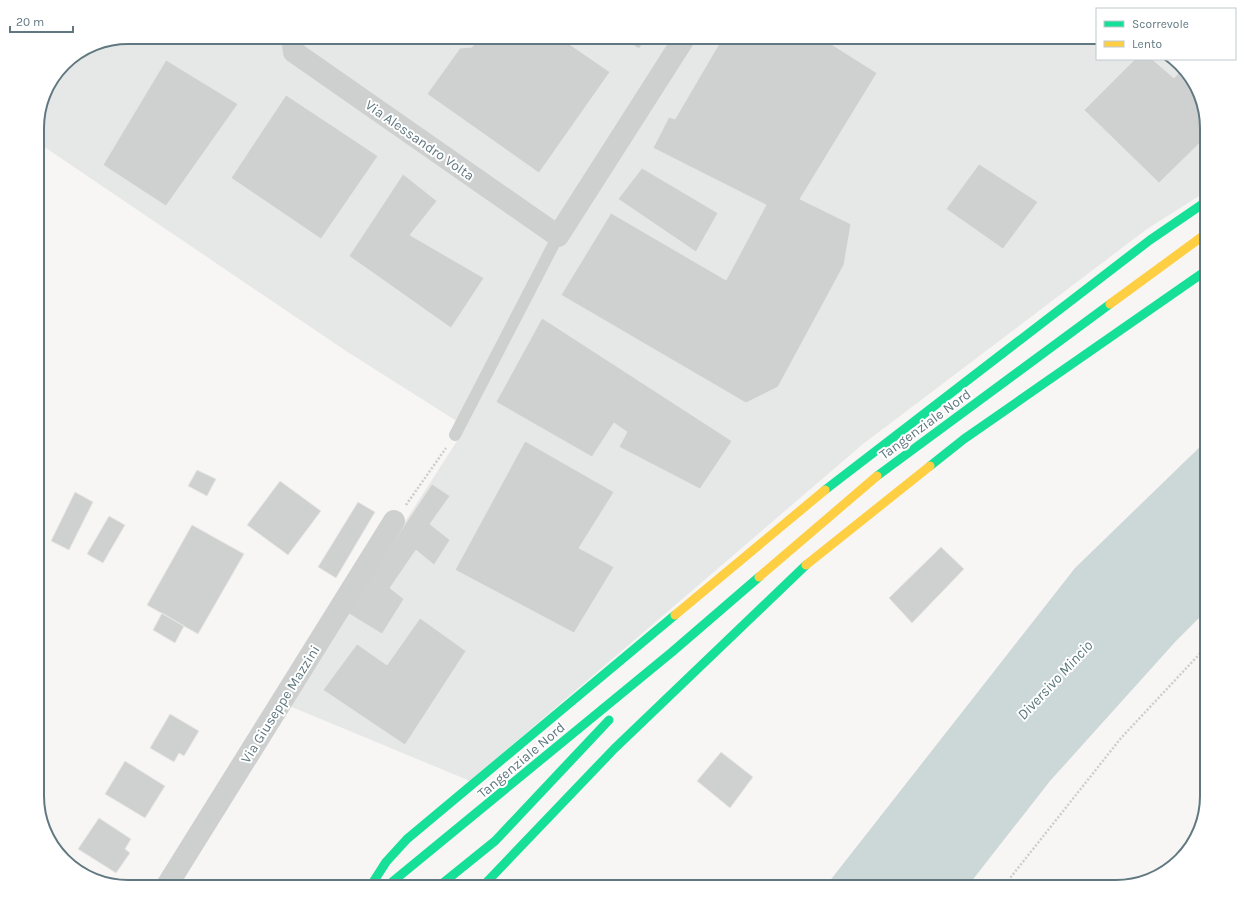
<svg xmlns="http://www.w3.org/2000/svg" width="1244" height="924" font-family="Karla,sans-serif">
<rect width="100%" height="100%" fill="#f7f6f5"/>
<path fill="#e6e8e7" d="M 128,37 L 1097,37 L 1097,59 L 1174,59 L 1198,88 L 1207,127 L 1207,191 L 1147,229 L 863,444 L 470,781 L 287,705 L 466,427 L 346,351 L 37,142 L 37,121 L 46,88 L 68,60 L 93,44 Z"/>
<path fill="#ccd7d8" d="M 1207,440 L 1207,610 L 1176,641 L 1050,781 L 967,887 L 825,887 L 1075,568 Z"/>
<path fill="#cfd1d1" stroke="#e6e6e5" d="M 480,37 L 559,37 L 610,72 L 539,173 L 427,94 L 460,48 L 472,47 Z
M 621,37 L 647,37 L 639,49 Z
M 723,37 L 820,37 L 877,73 L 800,199 L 851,224 L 844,265 L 778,387 L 746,403 L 561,295 L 611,213 L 726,280 L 766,205 L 653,148 L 669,117 L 675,119 Z
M 1135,59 L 1152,59 L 1174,78 L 1182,69 L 1198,88 L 1207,127 L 1207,136 L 1159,183 L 1084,110 Z
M 166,60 L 238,104 L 166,206 L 103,165 Z
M 286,95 L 378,156 L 321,239 L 231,178 Z
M 979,164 L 1038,202 L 1003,249 L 946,209 Z
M 642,168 L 718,213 L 696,252 L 618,199 Z
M 403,174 L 437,201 L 410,235 L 484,278 L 451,328 L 349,256 Z
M 542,318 L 732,441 L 700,489 L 619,447 L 627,432 L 614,423 L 592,457 L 496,402 Z
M 525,441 L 614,492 L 579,548 L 614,567 L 574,633 L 455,570 Z
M 197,470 L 216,479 L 207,496 L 188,486 Z
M 280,481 L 321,511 L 288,555 L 247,525 Z
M 432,484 L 450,496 L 430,524 L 450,540 L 434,565 L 416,550 L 390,588 L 404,599 L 382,634 L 346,612 Z
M 75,492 L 93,502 L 69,550 L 51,541 Z
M 358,502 L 375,512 L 336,578 L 318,567 Z
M 109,516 L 125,525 L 103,563 L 87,554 Z
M 192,525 L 244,554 L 198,634 L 147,605 Z
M 941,547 L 964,569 L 912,623 L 889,598 Z
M 162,613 L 184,626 L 175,643 L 153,630 Z
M 420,618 L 466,651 L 405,745 L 323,690 L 357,644 L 387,665 Z
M 170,714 L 199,731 L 184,756 L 179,753 L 174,762 L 150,748 Z
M 721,752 L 753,777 L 730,808 L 697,781 Z
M 125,761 L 165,786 L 145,818 L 105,794 Z
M 99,818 L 131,839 L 125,849 L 130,853 L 116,873 L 78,849 Z"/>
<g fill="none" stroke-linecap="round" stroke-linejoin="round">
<path stroke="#cccdcd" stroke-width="2.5" stroke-dasharray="2 2" stroke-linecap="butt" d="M 406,505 L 446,448
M 1003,887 L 1121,738 L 1207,646"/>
<path stroke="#ced0d0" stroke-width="12" d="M 455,435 L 558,236"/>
<path stroke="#ced0d0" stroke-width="22" d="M 292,37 L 294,52 L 558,236 L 685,37
M 166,887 L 394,521"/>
<path stroke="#16e098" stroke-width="9" d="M 930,466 L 964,439 L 1207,270
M 877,476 L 1110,304
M 825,490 L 1150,240 L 1207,201
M 370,887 L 386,862 L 407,839 L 675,615
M 386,887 L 672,652 L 759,577
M 438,887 L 495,841 L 609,720
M 482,887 L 614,749 L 806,565"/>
<path stroke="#ffcf43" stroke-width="9" d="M 1110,304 L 1207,233
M 806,565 L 930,466
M 759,577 L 877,476
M 675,615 L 825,490"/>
</g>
<g text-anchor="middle" stroke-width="4" stroke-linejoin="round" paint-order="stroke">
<g font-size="14" fill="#617881" stroke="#fff">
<text transform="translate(420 140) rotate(35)" y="5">Via Alessandro Volta</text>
<text transform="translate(925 424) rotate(-36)" y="5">Tangenziale Nord</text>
<text transform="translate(280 704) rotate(-58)" y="5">Via Giuseppe Mazzini</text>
<text transform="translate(521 760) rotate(-40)" y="5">Tangenziale Nord</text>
</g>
<g font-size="15" font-style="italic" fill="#5c787c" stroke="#fff">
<text transform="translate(1055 680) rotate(-47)" y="5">Diversivo Mincio</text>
</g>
</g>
<path d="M0 0H1244V924H0ZM128 44H1116A84 84 0 0 1 1200 128V796A84 84 0 0 1 1116 880H128A84 84 0 0 1 44 796V128A84 84 0 0 1 128 44Z" fill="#fff" fill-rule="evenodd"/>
<path fill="none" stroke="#617881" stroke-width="2" d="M128 44H1116A84 84 0 0 1 1200 128V796A84 84 0 0 1 1116 880H128A84 84 0 0 1 44 796V128A84 84 0 0 1 128 44Z"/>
<rect x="1096" y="8" width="140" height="52" fill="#ffffff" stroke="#c0c9cd"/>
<rect x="1104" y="21" width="20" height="6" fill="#16e098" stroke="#c0c9cd"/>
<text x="1132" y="28" font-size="12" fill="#617881">Scorrevole</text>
<rect x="1104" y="41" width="20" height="6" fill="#ffcf43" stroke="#c0c9cd"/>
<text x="1132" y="48" font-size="12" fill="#617881">Lento</text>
<path d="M10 26v6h63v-6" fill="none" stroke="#617881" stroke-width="2"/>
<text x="16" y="26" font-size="12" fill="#617881" stroke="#ffffff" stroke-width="3" paint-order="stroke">20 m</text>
</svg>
